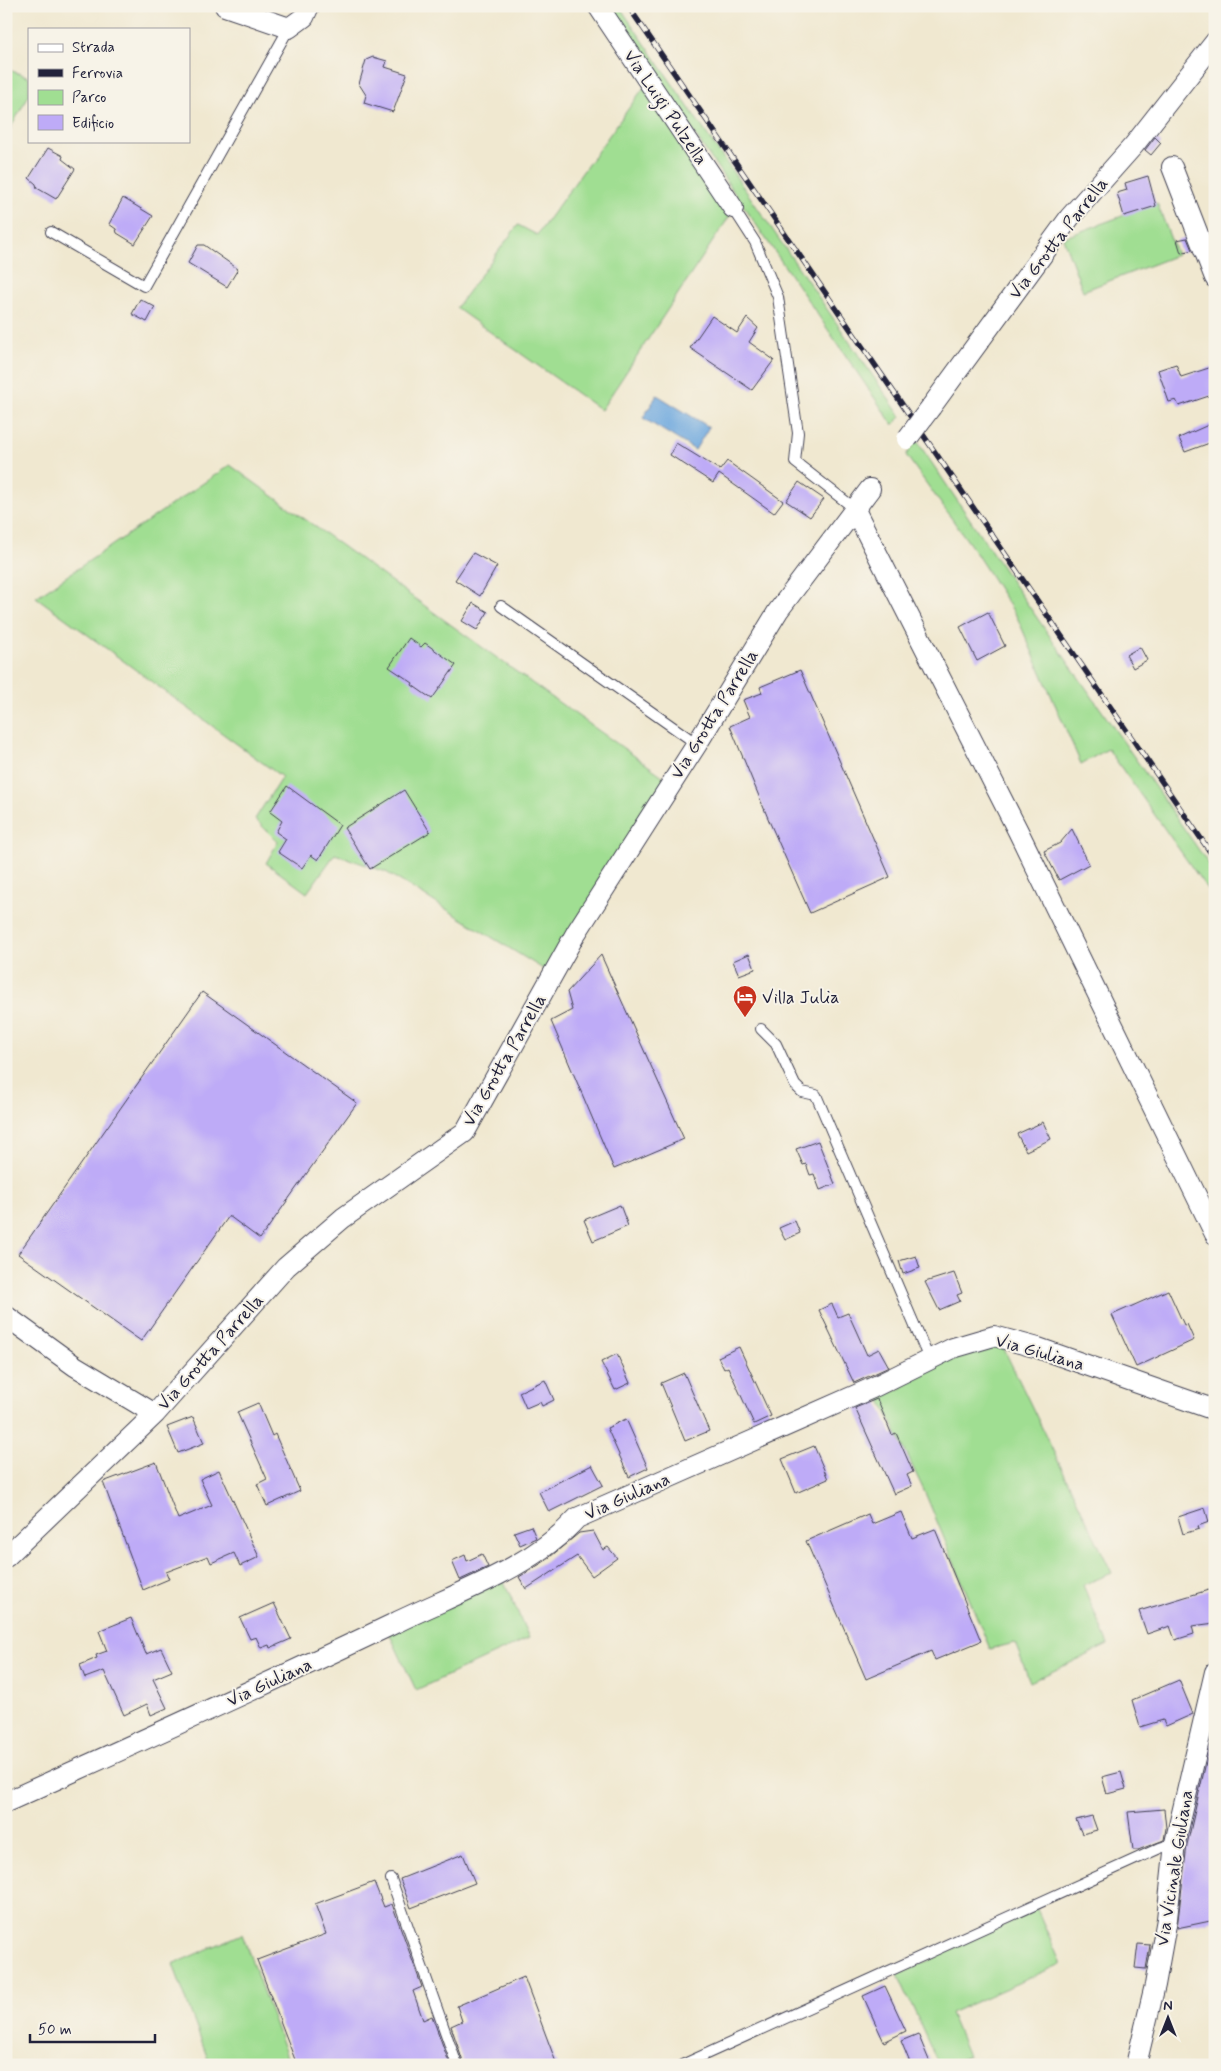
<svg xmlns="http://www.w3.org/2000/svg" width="1221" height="2071" font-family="Mynerve,sans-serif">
<rect width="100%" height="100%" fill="#f7f3e8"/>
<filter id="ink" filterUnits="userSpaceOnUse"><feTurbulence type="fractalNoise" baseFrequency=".02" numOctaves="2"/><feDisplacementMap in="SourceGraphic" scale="10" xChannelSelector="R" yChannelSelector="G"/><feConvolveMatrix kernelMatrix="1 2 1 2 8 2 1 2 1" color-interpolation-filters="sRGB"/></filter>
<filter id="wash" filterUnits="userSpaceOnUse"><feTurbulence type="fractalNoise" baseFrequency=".0096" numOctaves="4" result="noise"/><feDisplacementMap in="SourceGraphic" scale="20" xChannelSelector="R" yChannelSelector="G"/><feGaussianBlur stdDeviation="1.12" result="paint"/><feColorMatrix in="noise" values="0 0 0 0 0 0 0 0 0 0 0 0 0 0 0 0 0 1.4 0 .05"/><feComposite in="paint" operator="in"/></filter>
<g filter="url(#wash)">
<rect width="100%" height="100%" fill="#f0e8d0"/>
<path fill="#a0de92" stroke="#618066" d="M 607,6 L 619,6 L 901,417 L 893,425 Z
M 6,69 L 29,77 L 29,95 L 6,136 Z
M 647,83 L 731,214 L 601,410 L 456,308 L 518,225 L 537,235 Z
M 1157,203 L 1177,255 L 1083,291 L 1063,238 Z
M 917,441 L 1019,592 L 1215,873 L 1215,900 L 1108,749 L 1081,764 L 1017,617 L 972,547 L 906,455 Z
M 230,465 C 376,570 520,676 667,779 L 548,972 L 386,872 L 335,854 L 307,893 L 266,863 L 278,842 L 255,819 L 282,777 L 36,597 Z
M 985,1347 L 1003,1347 L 1112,1573 L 1083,1585 L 1108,1645 L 1030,1682 L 1015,1643 L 990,1649 L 926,1495 L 880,1398 L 903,1387 L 901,1382 L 963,1353 Z
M 503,1579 L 529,1638 L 416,1690 L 389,1633 Z
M 1037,1909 L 1061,1964 L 950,2013 L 968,2056 L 947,2065 L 939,2065 L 898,1975 Z
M 242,1934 L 290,2065 L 210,2065 L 173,1964 Z"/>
<path fill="#6ea8de" stroke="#48658c" d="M 657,395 L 709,427 L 695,450 L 643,418 Z"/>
<g id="blocks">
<path fill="#beabf7" d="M 373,57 L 387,61 L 385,67 L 407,74 L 393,112 L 364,103 L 366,95 L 359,84 L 366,60 Z
M 1155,137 L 1161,143 L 1151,155 L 1145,150 Z
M 48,148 L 63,156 L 62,159 L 75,169 L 56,199 L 37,188 L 36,184 L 29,178 Z
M 1148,176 L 1156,206 L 1124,216 L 1117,193 L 1127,190 L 1125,183 Z
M 123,198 L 153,216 L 135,244 L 117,233 L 116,229 L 109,224 Z
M 1187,238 L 1192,250 L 1181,253 L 1177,240 Z
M 198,245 L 204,245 L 238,269 L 227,287 L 188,263 Z
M 140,299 L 155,307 L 147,322 L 132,314 Z
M 712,316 L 737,333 L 747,318 L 758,328 L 749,342 L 774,360 L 752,390 L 690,348 Z
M 1176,364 L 1181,377 L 1215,366 L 1215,394 L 1179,406 L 1176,400 L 1169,402 L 1158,370 Z
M 1215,422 L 1215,441 L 1185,452 L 1179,438 Z
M 676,443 L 720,470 L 727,461 L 783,501 L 774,513 L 719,474 L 713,483 L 670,455 Z
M 799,482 L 824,499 L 810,517 L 786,501 Z
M 473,553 L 497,566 L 480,596 L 455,580 Z
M 473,603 L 488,612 L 477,630 L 462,621 Z
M 988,612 L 1005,646 L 977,661 L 960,627 Z
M 409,638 L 421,647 L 425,643 L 456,665 L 432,699 L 412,685 L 413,683 L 389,667 Z
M 1140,647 L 1147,660 L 1133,668 L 1126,655 Z
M 800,670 L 890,877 L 810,913 L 770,823 L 730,726 L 750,717 L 743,700 L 762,693 L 760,687 Z
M 287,786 L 340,825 L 318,860 L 311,855 L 302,868 L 278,852 L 286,839 L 276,832 L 282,821 L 270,812 Z
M 404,790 L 430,832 L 370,869 L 344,828 Z
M 1072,829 L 1089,864 L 1059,880 L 1044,851 L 1060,843 Z
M 749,954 L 755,969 L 739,975 L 733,961 Z
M 601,955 L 684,1139 L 614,1169 L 551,1021 L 572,1010 L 567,992 Z
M 202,992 L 357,1103 L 260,1239 L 229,1216 L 141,1341 L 18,1254 Z
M 1043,1122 L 1051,1139 L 1026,1151 L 1017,1134 Z
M 818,1141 L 835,1184 L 820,1190 L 814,1174 L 810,1175 L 806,1164 L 803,1165 L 796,1149 Z
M 620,1205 L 628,1226 L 593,1241 L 584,1220 Z
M 795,1221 L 800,1233 L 785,1240 L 779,1228 Z
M 916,1256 L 920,1268 L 903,1274 L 899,1261 Z
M 954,1273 L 962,1293 L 957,1295 L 960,1301 L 939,1310 L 925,1282 Z
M 1168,1290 L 1184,1325 L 1187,1324 L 1194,1340 L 1136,1367 L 1112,1315 Z
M 832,1304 L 838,1317 L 848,1313 L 867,1355 L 879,1349 L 889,1367 L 854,1383 L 819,1310 Z
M 739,1347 L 771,1416 L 754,1424 L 728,1367 L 724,1369 L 718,1357 Z
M 617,1354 L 630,1383 L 615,1390 L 601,1362 Z
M 684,1373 L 709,1431 L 685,1441 L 661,1383 Z
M 545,1380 L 554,1400 L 542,1406 L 540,1402 L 526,1408 L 519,1392 Z
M 877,1399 L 892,1435 L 896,1433 L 913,1472 L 907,1475 L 912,1486 L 894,1494 L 855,1408 Z
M 258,1403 L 272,1436 L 275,1434 L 300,1491 L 267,1506 L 257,1484 L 267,1479 L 237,1412 Z
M 193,1417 L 204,1443 L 178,1453 L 167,1427 Z
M 626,1419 L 648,1468 L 629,1477 L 607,1428 Z
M 814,1446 L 828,1479 L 796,1493 L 782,1459 Z
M 156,1462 L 178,1519 L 212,1505 L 200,1479 L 219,1470 L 259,1557 L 240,1566 L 234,1553 L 211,1563 L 208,1556 L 166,1572 L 169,1579 L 143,1590 L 103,1482 Z
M 592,1465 L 603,1485 L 549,1512 L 539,1492 Z
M 1205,1508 L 1209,1522 L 1198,1526 L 1199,1529 L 1183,1534 L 1178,1517 Z
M 901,1512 L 912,1538 L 935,1529 L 981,1641 L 935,1660 L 931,1651 L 866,1679 L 806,1541 L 868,1514 L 872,1524 Z
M 531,1526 L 536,1538 L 520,1545 L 514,1532 Z
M 593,1531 L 603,1550 L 608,1547 L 617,1558 L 592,1576 L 577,1556 L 526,1589 L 519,1577 L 545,1561 L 579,1533 Z
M 482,1554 L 488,1567 L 460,1580 L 452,1561 L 465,1555 L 467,1561 Z
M 1215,1588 L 1215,1623 L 1192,1626 L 1194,1634 L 1175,1640 L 1170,1626 L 1147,1634 L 1139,1611 Z
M 274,1603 L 291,1639 L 270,1648 L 269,1645 L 261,1648 L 256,1637 L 250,1639 L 240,1618 Z
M 131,1618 L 146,1654 L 161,1648 L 172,1671 L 153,1679 L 167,1708 L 151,1715 L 147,1704 L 124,1715 L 104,1671 L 85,1678 L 80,1665 L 97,1658 L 96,1655 L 107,1651 L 99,1631 Z
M 1179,1680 L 1193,1714 L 1166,1726 L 1163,1720 L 1140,1727 L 1132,1700 Z
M 1214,1728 L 1215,1920 L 1177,1928 L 1187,1845 Z
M 1121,1772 L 1126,1789 L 1107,1794 L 1102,1777 Z
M 1164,1809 L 1166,1828 L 1164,1840 L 1138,1850 L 1133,1850 L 1128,1812 Z
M 1092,1816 L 1097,1830 L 1082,1834 L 1076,1820 Z
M 463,1854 L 475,1883 L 411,1908 L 400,1879 Z
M 374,1882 L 384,1907 L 392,1904 L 422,1987 L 413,1991 L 423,2020 L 432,2016 L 450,2065 L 297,2065 L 257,1960 L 326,1934 L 315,1904 Z
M 1138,1944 L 1150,1945 L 1146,1969 L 1135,1968 Z
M 524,1977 L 557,2065 L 464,2065 L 451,2026 L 462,2021 L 457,2006 Z
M 885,1986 L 906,2031 L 884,2042 L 863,1996 Z
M 918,2034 L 931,2065 L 911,2065 L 901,2041 Z"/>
</g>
</g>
<g filter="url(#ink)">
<use href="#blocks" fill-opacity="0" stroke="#414051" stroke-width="1"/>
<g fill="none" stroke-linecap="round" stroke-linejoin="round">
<g stroke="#414051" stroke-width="12">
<path id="service" d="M 733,208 L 755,242 L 778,297 L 798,433 L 795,462 L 854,508
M 51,232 L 144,286 L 289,28
M 501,606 L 697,744
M 761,1029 L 776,1044 L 795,1085 L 802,1092 L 816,1095 L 929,1359
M 391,1879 L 457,2065
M 682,2065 L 1160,1848 L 1175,1843"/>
</g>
<g stroke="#414051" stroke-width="22">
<path id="minor" d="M 225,6 L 289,28 L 304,17 L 309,6
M 598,6 L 733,208
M 1172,167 L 1215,278
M 931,407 L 1070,217 L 1134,145 L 1215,42
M 854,508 L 1018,831 L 1215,1234
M 6,1316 L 75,1366 L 155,1414
M 6,1557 L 155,1414 L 286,1267 L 343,1218 L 465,1132 L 576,933 L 697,744 L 778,611 L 870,489
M 6,1802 C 136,1743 266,1685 395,1623 C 454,1594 532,1568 577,1518 L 872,1388 L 953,1348 L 994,1336 L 1038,1348 L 1215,1410
M 1136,2065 L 1155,1985 L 1167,1919 L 1175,1843 L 1215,1672"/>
</g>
<use href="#service" stroke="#fff" stroke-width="10"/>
<use href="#minor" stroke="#fff" stroke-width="20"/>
<g stroke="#22223b" stroke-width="5.5">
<path id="rail" d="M 628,6 L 1215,859"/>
</g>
<use href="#rail" stroke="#f7f3e8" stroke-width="4" stroke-dasharray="11" stroke-linecap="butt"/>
<g stroke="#414051" stroke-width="22" stroke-linecap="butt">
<path id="minor-bridge" d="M 907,439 L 931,407"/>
</g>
<use href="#minor-bridge" stroke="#fff" stroke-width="20"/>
</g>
</g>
<defs>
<g id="hotel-pin" transform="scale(1.25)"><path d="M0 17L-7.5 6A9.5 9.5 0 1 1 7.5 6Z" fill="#c8321e" stroke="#f7f3e8"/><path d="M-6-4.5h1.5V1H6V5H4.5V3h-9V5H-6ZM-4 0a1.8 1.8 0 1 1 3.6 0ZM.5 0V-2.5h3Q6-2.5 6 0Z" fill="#fff"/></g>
</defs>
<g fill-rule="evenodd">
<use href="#hotel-pin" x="745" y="997"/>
</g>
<g text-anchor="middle" stroke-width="4" stroke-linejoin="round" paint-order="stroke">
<g font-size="18" fill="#22223b" stroke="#f7f3e8">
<text transform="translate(666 107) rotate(56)" y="6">Via Luigi Pulzella</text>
<text transform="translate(1058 238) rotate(-52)" y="6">Via Grotta Parrella</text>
<text transform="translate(714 714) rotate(-58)" y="6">Via Grotta Parrella</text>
<text transform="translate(504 1060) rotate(-60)" y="6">Via Grotta Parrella</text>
<text transform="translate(210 1352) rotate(-48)" y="6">Via Grotta Parrella</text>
<text transform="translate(1040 1352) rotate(16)" y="6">Via Giuliana</text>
<text transform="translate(627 1496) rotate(-24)" y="6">Via Giuliana</text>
<text transform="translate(269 1682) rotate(-25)" y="6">Via Giuliana</text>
<text transform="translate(1174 1868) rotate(-81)" y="6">Via Vicinale Giuliana</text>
</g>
<g font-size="18" fill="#22223b" stroke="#f7f3e8" text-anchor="start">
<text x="762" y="1003">Villa Julia</text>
</g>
</g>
<rect width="1221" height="2071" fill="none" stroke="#f7f3e8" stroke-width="25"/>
<rect x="28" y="28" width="162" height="115" fill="#f7f3e8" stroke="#a29fa3"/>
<rect x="38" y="44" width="25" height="8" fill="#ffffff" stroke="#a29fa3"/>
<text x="72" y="52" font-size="15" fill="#22223b">Strada</text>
<rect x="38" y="69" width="25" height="8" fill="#22223b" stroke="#a29fa3"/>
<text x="72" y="78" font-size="15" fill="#22223b">Ferrovia</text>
<rect x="38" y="90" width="25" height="15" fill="#a0de92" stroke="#a29fa3"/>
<text x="72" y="102" font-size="15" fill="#22223b">Parco</text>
<rect x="38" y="115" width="25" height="15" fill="#beabf7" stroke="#a29fa3"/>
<text x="72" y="128" font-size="15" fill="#22223b">Edificio</text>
<g transform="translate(1168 2018)" stroke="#f7f3e8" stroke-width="4" paint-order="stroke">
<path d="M0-4L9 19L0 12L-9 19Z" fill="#22223b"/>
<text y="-8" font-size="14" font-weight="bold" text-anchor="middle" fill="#22223b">N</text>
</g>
<path d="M30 2034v8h125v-8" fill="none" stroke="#22223b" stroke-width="2.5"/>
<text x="38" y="2034" font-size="15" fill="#22223b" stroke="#f7f3e8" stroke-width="4" paint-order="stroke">50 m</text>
</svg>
